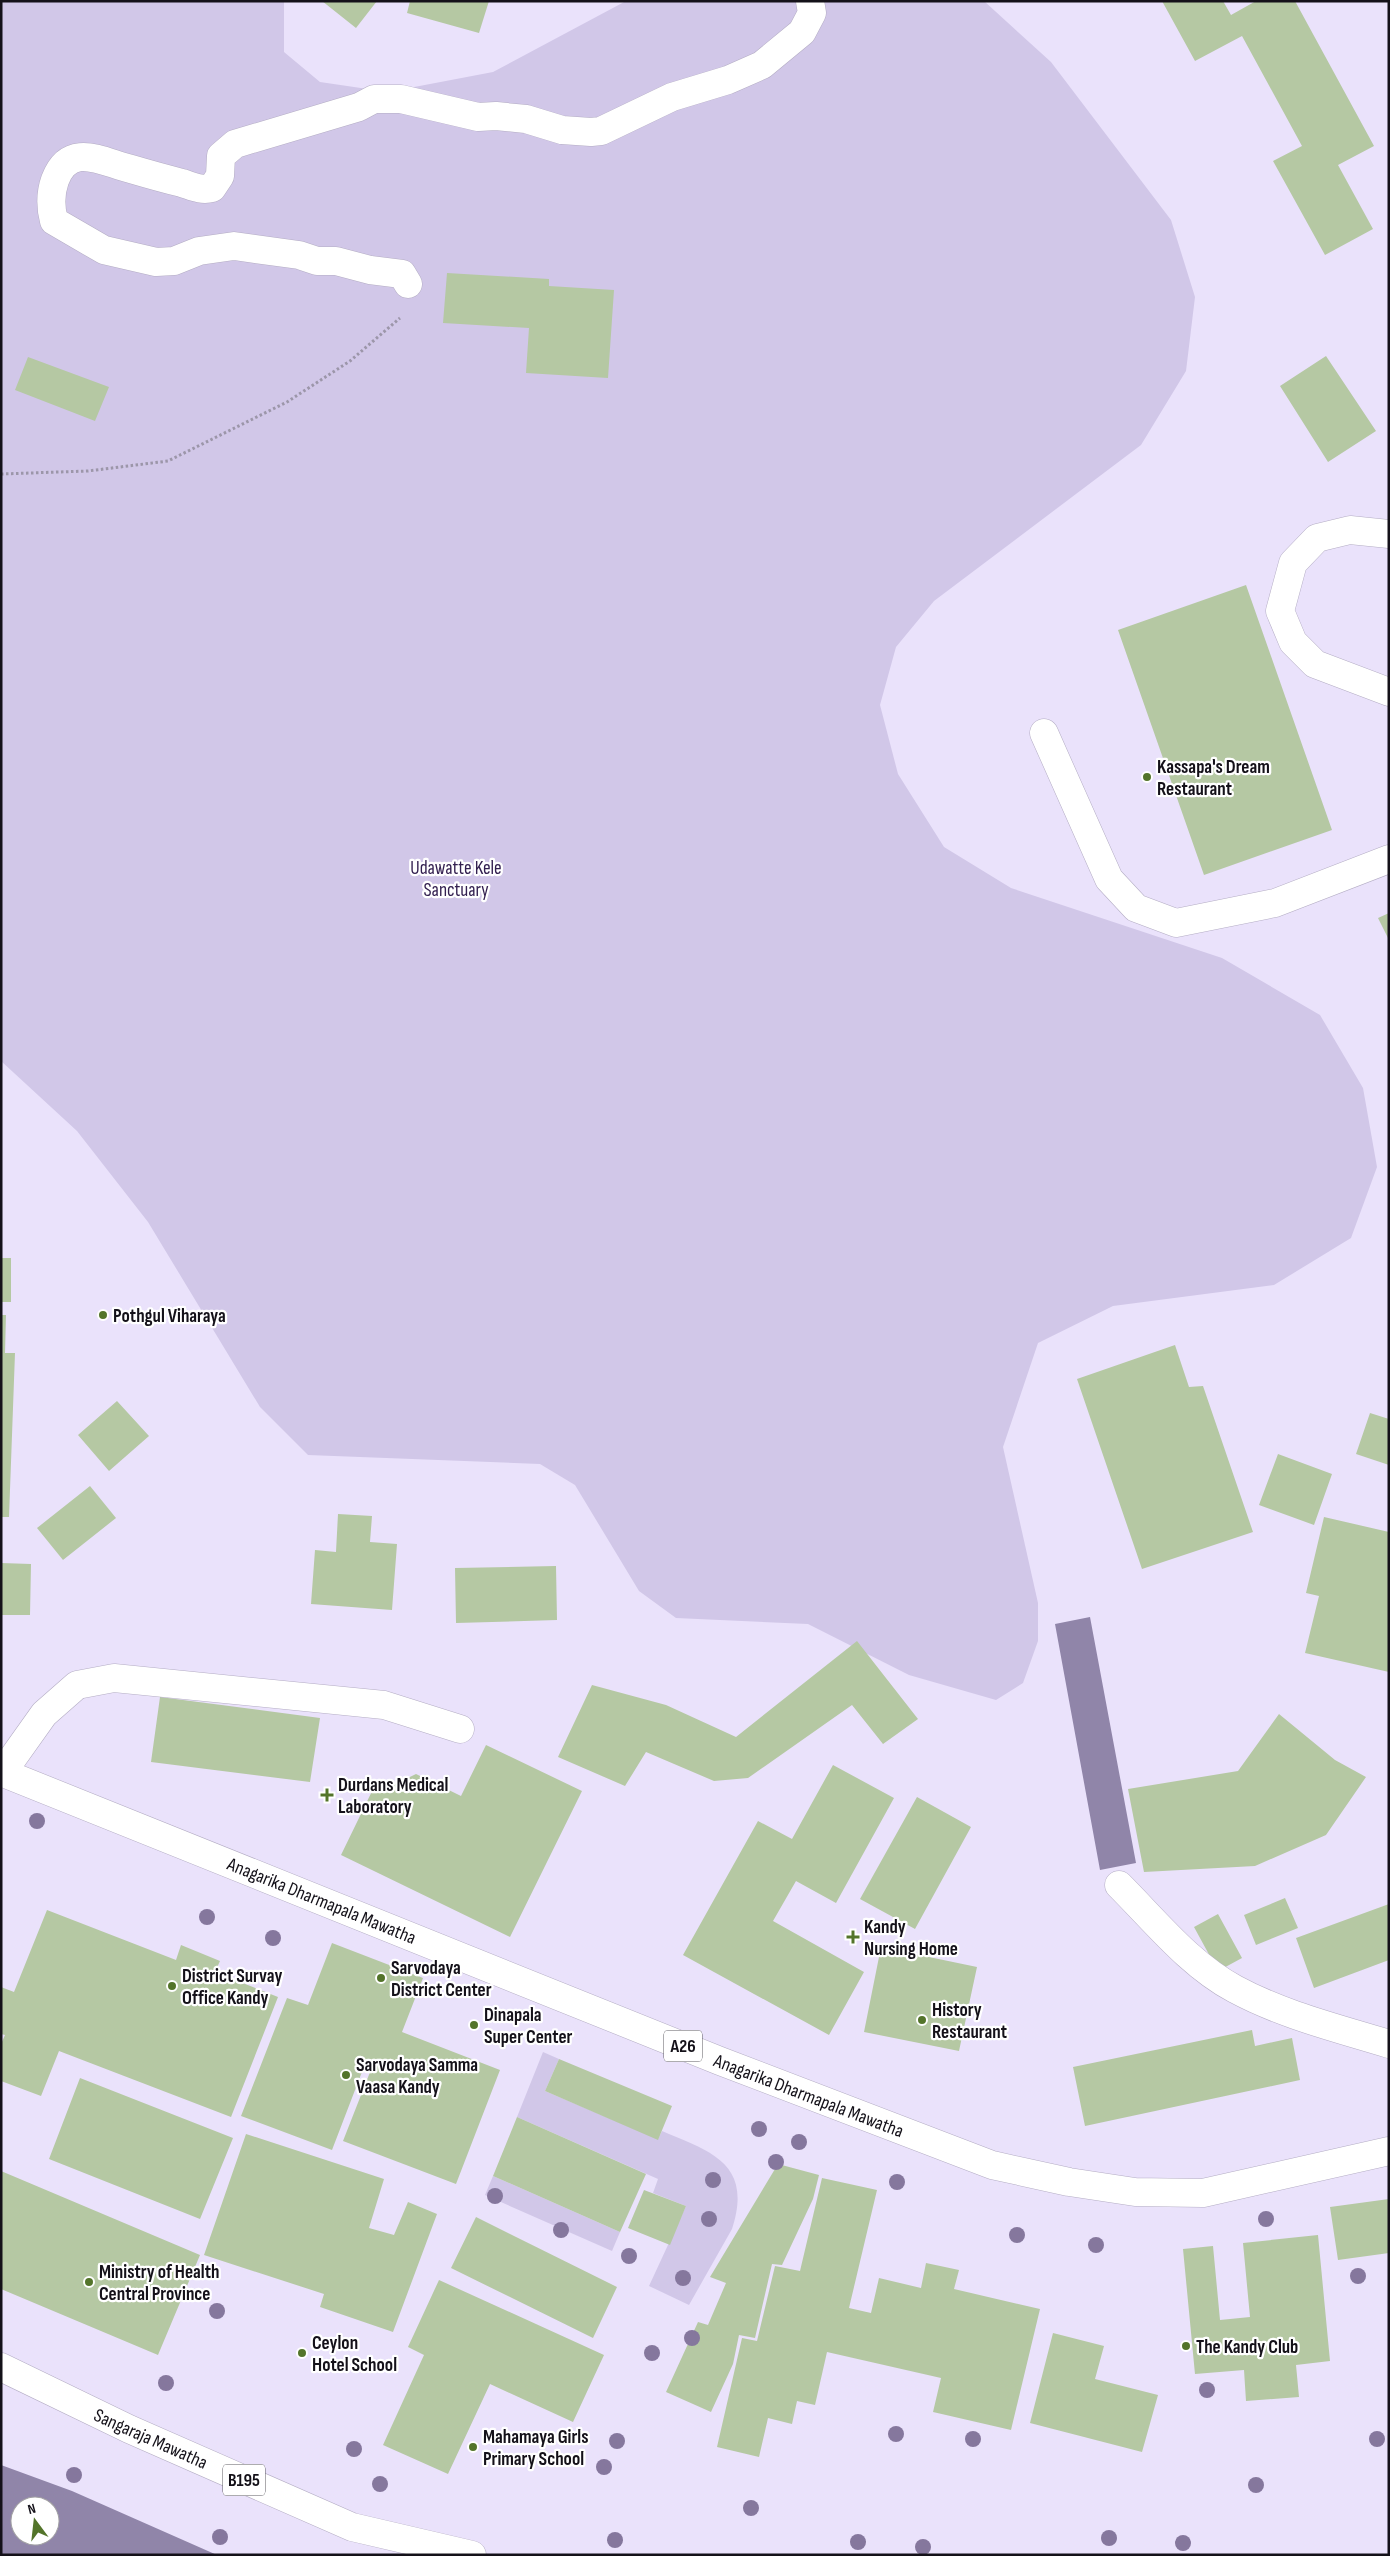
<svg xmlns="http://www.w3.org/2000/svg" width="1390" height="2556" font-family="'Sofia Sans Condensed',sans-serif">
<rect width="100%" height="100%" fill="#eae2fb"/>
<path fill="#d1c7e8" d="M 1,1 L 284,1 L 284,52 L 320,82 L 388,92 L 493,72 L 626,1 L 984,1 L 1051,62 L 1171,220 L 1195,297 L 1186,371 L 1141,445 L 934,601 L 896,647 L 880,705 L 898,774 L 944,847 L 1011,888 L 1222,958 L 1320,1015 L 1363,1088 L 1377,1167 L 1351,1238 L 1274,1285 L 1113,1306 L 1038,1343 L 1003,1447 L 1038,1603 L 1038,1641 L 1023,1683 L 996,1700 L 909,1675 L 808,1624 L 676,1618 L 639,1591 L 575,1485 L 540,1464 L 308,1455 L 260,1407 L 148,1222 L 77,1131 L 1,1061 Z
M 543,2052 L 559,2059 L 545,2091 L 658,2139 L 662,2131 C 712,2152 753,2164 732,2229 L 689,2305 L 649,2286 L 686,2206 L 653,2193 L 658,2179 L 517,2117 Z
M 493,2176 L 620,2232 L 612,2251 L 485,2195 Z"/>
<path fill="#9085a9" fill-rule="evenodd" d="M 1090,1617 L 1136,1863 L 1100,1870 L 1055,1624 Z
M 1,2465 L 72,2491 L 217,2555 L 1,2555 ZM 20,2506 L 50,2506 L 50,2536 L 20,2536 Z"/>
<path fill="#b5c8a3" d="M 322,1 L 377,1 L 356,28 Z
M 410,1 L 489,1 L 479,33 L 407,13 Z
M 1162,1 L 1223,1 L 1231,15 L 1256,1 L 1295,1 L 1374,146 L 1338,165 L 1373,229 L 1325,255 L 1273,161 L 1302,146 L 1242,36 L 1195,61 Z
M 447,273 L 549,279 L 549,286 L 614,290 L 608,378 L 526,373 L 529,328 L 443,323 Z
M 1326,356 L 1376,431 L 1328,462 L 1280,386 Z
M 28,357 L 109,387 L 95,421 L 15,390 Z
M 1246,585 L 1332,830 L 1204,875 L 1118,630 Z
M 1389,913 L 1389,940 L 1378,918 Z
M 1,1258 L 11,1258 L 11,1302 L 1,1302 Z
M 1,1315 L 6,1315 L 5,1353 L 15,1353 L 9,1517 L 1,1517 Z
M 1175,1345 L 1189,1387 L 1203,1386 L 1253,1532 L 1142,1569 L 1077,1379 Z
M 117,1401 L 149,1436 L 109,1471 L 78,1435 Z
M 1370,1413 L 1389,1419 L 1389,1465 L 1356,1454 Z
M 1278,1454 L 1332,1474 L 1314,1525 L 1259,1505 Z
M 90,1486 L 116,1518 L 63,1560 L 37,1528 Z
M 338,1514 L 372,1516 L 370,1542 L 397,1544 L 392,1610 L 311,1604 L 315,1550 L 336,1552 Z
M 1324,1517 L 1389,1532 L 1389,1672 L 1305,1653 L 1319,1596 L 1306,1593 Z
M 1,1563 L 31,1564 L 30,1615 L 1,1615 Z
M 556,1566 L 557,1620 L 456,1623 L 455,1568 Z
M 857,1641 L 918,1719 L 883,1744 L 852,1705 L 748,1778 L 714,1781 L 646,1752 L 625,1786 L 558,1757 L 592,1685 L 666,1705 L 736,1737 Z
M 160,1697 L 320,1718 L 310,1782 L 151,1762 Z
M 1279,1714 L 1335,1760 L 1366,1777 L 1326,1835 L 1255,1866 L 1144,1872 L 1128,1789 L 1238,1771 Z
M 486,1745 L 582,1791 L 510,1937 L 341,1855 L 375,1785 L 383,1790 L 416,1774 L 461,1796 Z
M 833,1765 L 894,1798 L 836,1903 L 796,1881 L 773,1921 L 864,1972 L 829,2035 L 683,1955 L 758,1821 L 792,1839 Z
M 917,1797 L 971,1827 L 915,1929 L 860,1899 Z
M 1285,1898 L 1298,1928 L 1256,1945 L 1244,1915 Z
M 1389,1904 L 1389,1960 L 1314,1988 L 1296,1938 Z
M 47,1910 L 176,1960 L 181,1945 L 220,1961 L 215,1972 L 278,1997 L 231,2117 L 59,2051 L 41,2096 L 1,2081 L 1,2044 L 5,2035 L 1,2034 L 1,1987 L 14,1992 Z
M 1218,1914 L 1242,1958 L 1218,1971 L 1194,1927 Z
M 332,1943 L 423,1978 L 402,2032 L 500,2070 L 456,2184 L 343,2141 L 372,2067 L 365,2064 L 332,2150 L 241,2116 L 287,1998 L 308,2005 Z
M 881,1947 L 977,1967 L 959,2051 L 864,2032 Z
M 1252,2030 L 1255,2046 L 1292,2038 L 1300,2080 L 1085,2126 L 1073,2067 Z
M 559,2059 L 672,2106 L 658,2140 L 545,2091 Z
M 80,2078 L 233,2138 L 200,2219 L 49,2159 Z
M 517,2117 L 646,2174 L 620,2232 L 493,2176 Z
M 246,2134 L 384,2179 L 369,2228 L 394,2235 L 408,2202 L 437,2214 L 393,2332 L 320,2307 L 324,2294 L 204,2255 Z
M 778,2164 L 819,2175 L 813,2199 L 782,2265 L 772,2264 L 755,2338 L 739,2335 L 733,2364 L 711,2412 L 666,2392 L 698,2322 L 708,2325 L 726,2283 L 710,2277 Z
M 1,2171 L 200,2255 L 158,2355 L 1,2289 Z
M 822,2178 L 877,2190 L 849,2308 L 871,2313 L 879,2278 L 921,2288 L 926,2263 L 959,2270 L 954,2289 L 1040,2309 L 1011,2430 L 933,2412 L 941,2378 L 827,2352 L 815,2405 L 797,2401 L 792,2424 L 768,2418 L 759,2457 L 717,2447 L 742,2338 L 757,2341 L 775,2266 L 800,2271 Z
M 644,2190 L 686,2206 L 670,2245 L 628,2228 Z
M 1389,2199 L 1389,2253 L 1338,2260 L 1330,2207 Z
M 476,2217 L 617,2287 L 593,2338 L 451,2268 Z
M 1318,2235 L 1330,2361 L 1296,2365 L 1299,2397 L 1246,2401 L 1244,2370 L 1195,2374 L 1183,2249 L 1213,2246 L 1220,2320 L 1250,2317 L 1243,2243 Z
M 439,2280 L 604,2355 L 573,2422 L 490,2384 L 448,2474 L 383,2445 L 424,2355 L 408,2347 Z
M 1053,2333 L 1104,2346 L 1095,2379 L 1158,2395 L 1142,2452 L 1030,2423 Z"/>
<g fill="none" stroke-linecap="round" stroke-linejoin="round">
<g stroke="#b4adc4" stroke-width="29">
<path id="minor" d="M 408,284 L 402,274 L 370,270 L 336,261 L 317,261 L 299,255 L 234,246 L 199,251 L 174,261 L 156,262 L 104,250 L 54,221 C 50,206 50,194 55,180 C 70,140 104,163 131,169 C 148,174 166,179 182,183 C 192,186 201,191 212,188 L 220,176 L 221,156 L 235,144 L 359,107 L 374,99 L 401,99 L 478,117 L 496,116 L 526,119 L 562,130 L 591,132 L 601,131 L 672,97 L 728,80 L 762,65 L 802,32 L 812,13 L 810,1
M 1389,534 L 1350,530 L 1317,538 L 1293,563 L 1280,611 L 1293,642 L 1315,664 L 1389,692
M 1044,733 L 1109,879 L 1136,908 L 1176,923 L 1275,903 L 1389,859
M 2,1773 L 44,1714 L 77,1685 L 114,1678 L 384,1705 L 460,1729
M 1119,1885 C 1155,1921 1190,1965 1235,1989 C 1283,2015 1337,2028 1389,2044"/>
</g>
<g stroke="#b4adc4" stroke-width="29">
<path id="major" d="M 1,2367 L 129,2429 L 352,2527 L 472,2555"/>
</g>
<g stroke="#b4adc4" stroke-width="29">
<path id="highway" d="M 1,1772 L 720,2061 L 992,2165 L 1069,2182 L 1135,2192 L 1203,2193 L 1389,2151"/>
</g>
<path stroke="#9c96a9" stroke-width="3" stroke-dasharray="2.5 2.5" stroke-linecap="butt" d="M 1,474 L 88,471 L 168,461 L 287,402 L 350,361 L 400,318"/>
<use href="#minor" stroke="#fff" stroke-width="28"/>
<use href="#major" stroke="#fff" stroke-width="28"/>
<use href="#highway" stroke="#fff" stroke-width="28"/>
</g>
<g fill="#85779d">
<circle cx="37" cy="1821" r="8"/>
<circle cx="207" cy="1917" r="8"/>
<circle cx="273" cy="1938" r="8"/>
<circle cx="759" cy="2129" r="8"/>
<circle cx="799" cy="2142" r="8"/>
<circle cx="776" cy="2162" r="8"/>
<circle cx="713" cy="2180" r="8"/>
<circle cx="897" cy="2182" r="8"/>
<circle cx="495" cy="2196" r="8"/>
<circle cx="709" cy="2219" r="8"/>
<circle cx="1266" cy="2219" r="8"/>
<circle cx="561" cy="2230" r="8"/>
<circle cx="1017" cy="2235" r="8"/>
<circle cx="1096" cy="2245" r="8"/>
<circle cx="629" cy="2256" r="8"/>
<circle cx="1358" cy="2276" r="8"/>
<circle cx="683" cy="2278" r="8"/>
<circle cx="217" cy="2311" r="8"/>
<circle cx="692" cy="2338" r="8"/>
<circle cx="652" cy="2353" r="8"/>
<circle cx="166" cy="2383" r="8"/>
<circle cx="1207" cy="2390" r="8"/>
<circle cx="896" cy="2434" r="8"/>
<circle cx="973" cy="2439" r="8"/>
<circle cx="1377" cy="2439" r="8"/>
<circle cx="617" cy="2441" r="8"/>
<circle cx="354" cy="2449" r="8"/>
<circle cx="604" cy="2467" r="8"/>
<circle cx="74" cy="2475" r="8"/>
<circle cx="380" cy="2484" r="8"/>
<circle cx="1256" cy="2485" r="8"/>
<circle cx="751" cy="2508" r="8"/>
<circle cx="220" cy="2537" r="8"/>
<circle cx="1109" cy="2538" r="8"/>
<circle cx="615" cy="2540" r="8"/>
<circle cx="858" cy="2542" r="8"/>
<circle cx="1183" cy="2543" r="8"/>
<circle cx="923" cy="2547" r="8"/>
</g>
<g fill="#53742a" stroke="#fff" stroke-width="2">
<circle cx="1147" cy="777" r="5"/>
<circle cx="103" cy="1315" r="5"/>
<path d="M324.5 1787.5h5v5h5v5h-5v5h-5v-5h-5v-5h5z"/>
<path d="M850.5 1929.5h5v5h5v5h-5v5h-5v-5h-5v-5h5z"/>
<circle cx="381" cy="1978" r="5"/>
<circle cx="172" cy="1986" r="5"/>
<circle cx="922" cy="2020" r="5"/>
<circle cx="474" cy="2025" r="5"/>
<circle cx="346" cy="2075" r="5"/>
<circle cx="89" cy="2282" r="5"/>
<circle cx="1186" cy="2346" r="5"/>
<circle cx="302" cy="2353" r="5"/>
<circle cx="473" cy="2447" r="5"/>
</g>
<g text-anchor="middle" stroke-width="4.5" stroke-linejoin="round" paint-order="stroke">
<g fill="#fff" stroke="#5a585e" stroke-width="1">
<rect x="664" y="2030.5" width="38" height="31" rx="4"/>
<rect x="223" y="2464.5" width="42" height="31" rx="4"/>
</g>
<g font-size="18" font-weight="bold" fill="#141119">
<text x="683" y="2052">A26</text>
<text x="244" y="2486">B195</text>
</g>
<g font-size="19" font-weight="bold" fill="#141119" stroke="#fff" text-anchor="start">
<text x="1157" y="773">Kassapa's Dream<tspan x="1157" dy="22">Restaurant</tspan></text>
<text x="113" y="1322">Pothgul Viharaya</text>
<text x="338" y="1791">Durdans Medical<tspan x="338" dy="22">Laboratory</tspan></text>
<text x="864" y="1933">Kandy<tspan x="864" dy="22">Nursing Home</tspan></text>
<text x="391" y="1974">Sarvodaya<tspan x="391" dy="22">District Center</tspan></text>
<text x="182" y="1982">District Survay<tspan x="182" dy="22">Office Kandy</tspan></text>
<text x="932" y="2016">History<tspan x="932" dy="22">Restaurant</tspan></text>
<text x="484" y="2021">Dinapala<tspan x="484" dy="22">Super Center</tspan></text>
<text x="356" y="2071">Sarvodaya Samma<tspan x="356" dy="22">Vaasa Kandy</tspan></text>
<text x="99" y="2278">Ministry of Health<tspan x="99" dy="22">Central Province</tspan></text>
<text x="312" y="2349">Ceylon<tspan x="312" dy="22">Hotel School</tspan></text>
<text x="1196" y="2353">The Kandy Club</text>
<text x="483" y="2443">Mahamaya Girls<tspan x="483" dy="22">Primary School</tspan></text>
</g>
<g font-size="19" fill="#332050" stroke="#fff">
<text x="456" y="874">Udawatte Kele<tspan x="456" dy="22">Sanctuary</tspan></text>
</g>
<g font-size="19" fill="#141119" stroke="#fff">
<text transform="translate(322 1900) rotate(22)" y="7">Anagarika Dharmapala Mawatha</text>
<text transform="translate(809 2095) rotate(21)" y="7">Anagarika Dharmapala Mawatha</text>
<text transform="translate(151 2438) rotate(24)" y="7">Sangaraja Mawatha</text>
</g>
</g>
<rect width="1390" height="2556" fill="none" stroke="#141119" stroke-width="5"/>
<g transform="translate(35 2521) rotate(345)"><circle r="24" fill="#ffffff" stroke="#a1a0a3"/>
<path d="M0-4L9 19L0 12L-9 19Z" fill="#53742a"/>
<text y="-8" font-size="14" font-weight="bold" text-anchor="middle" fill="#141119">N</text>
</g>
</svg>
